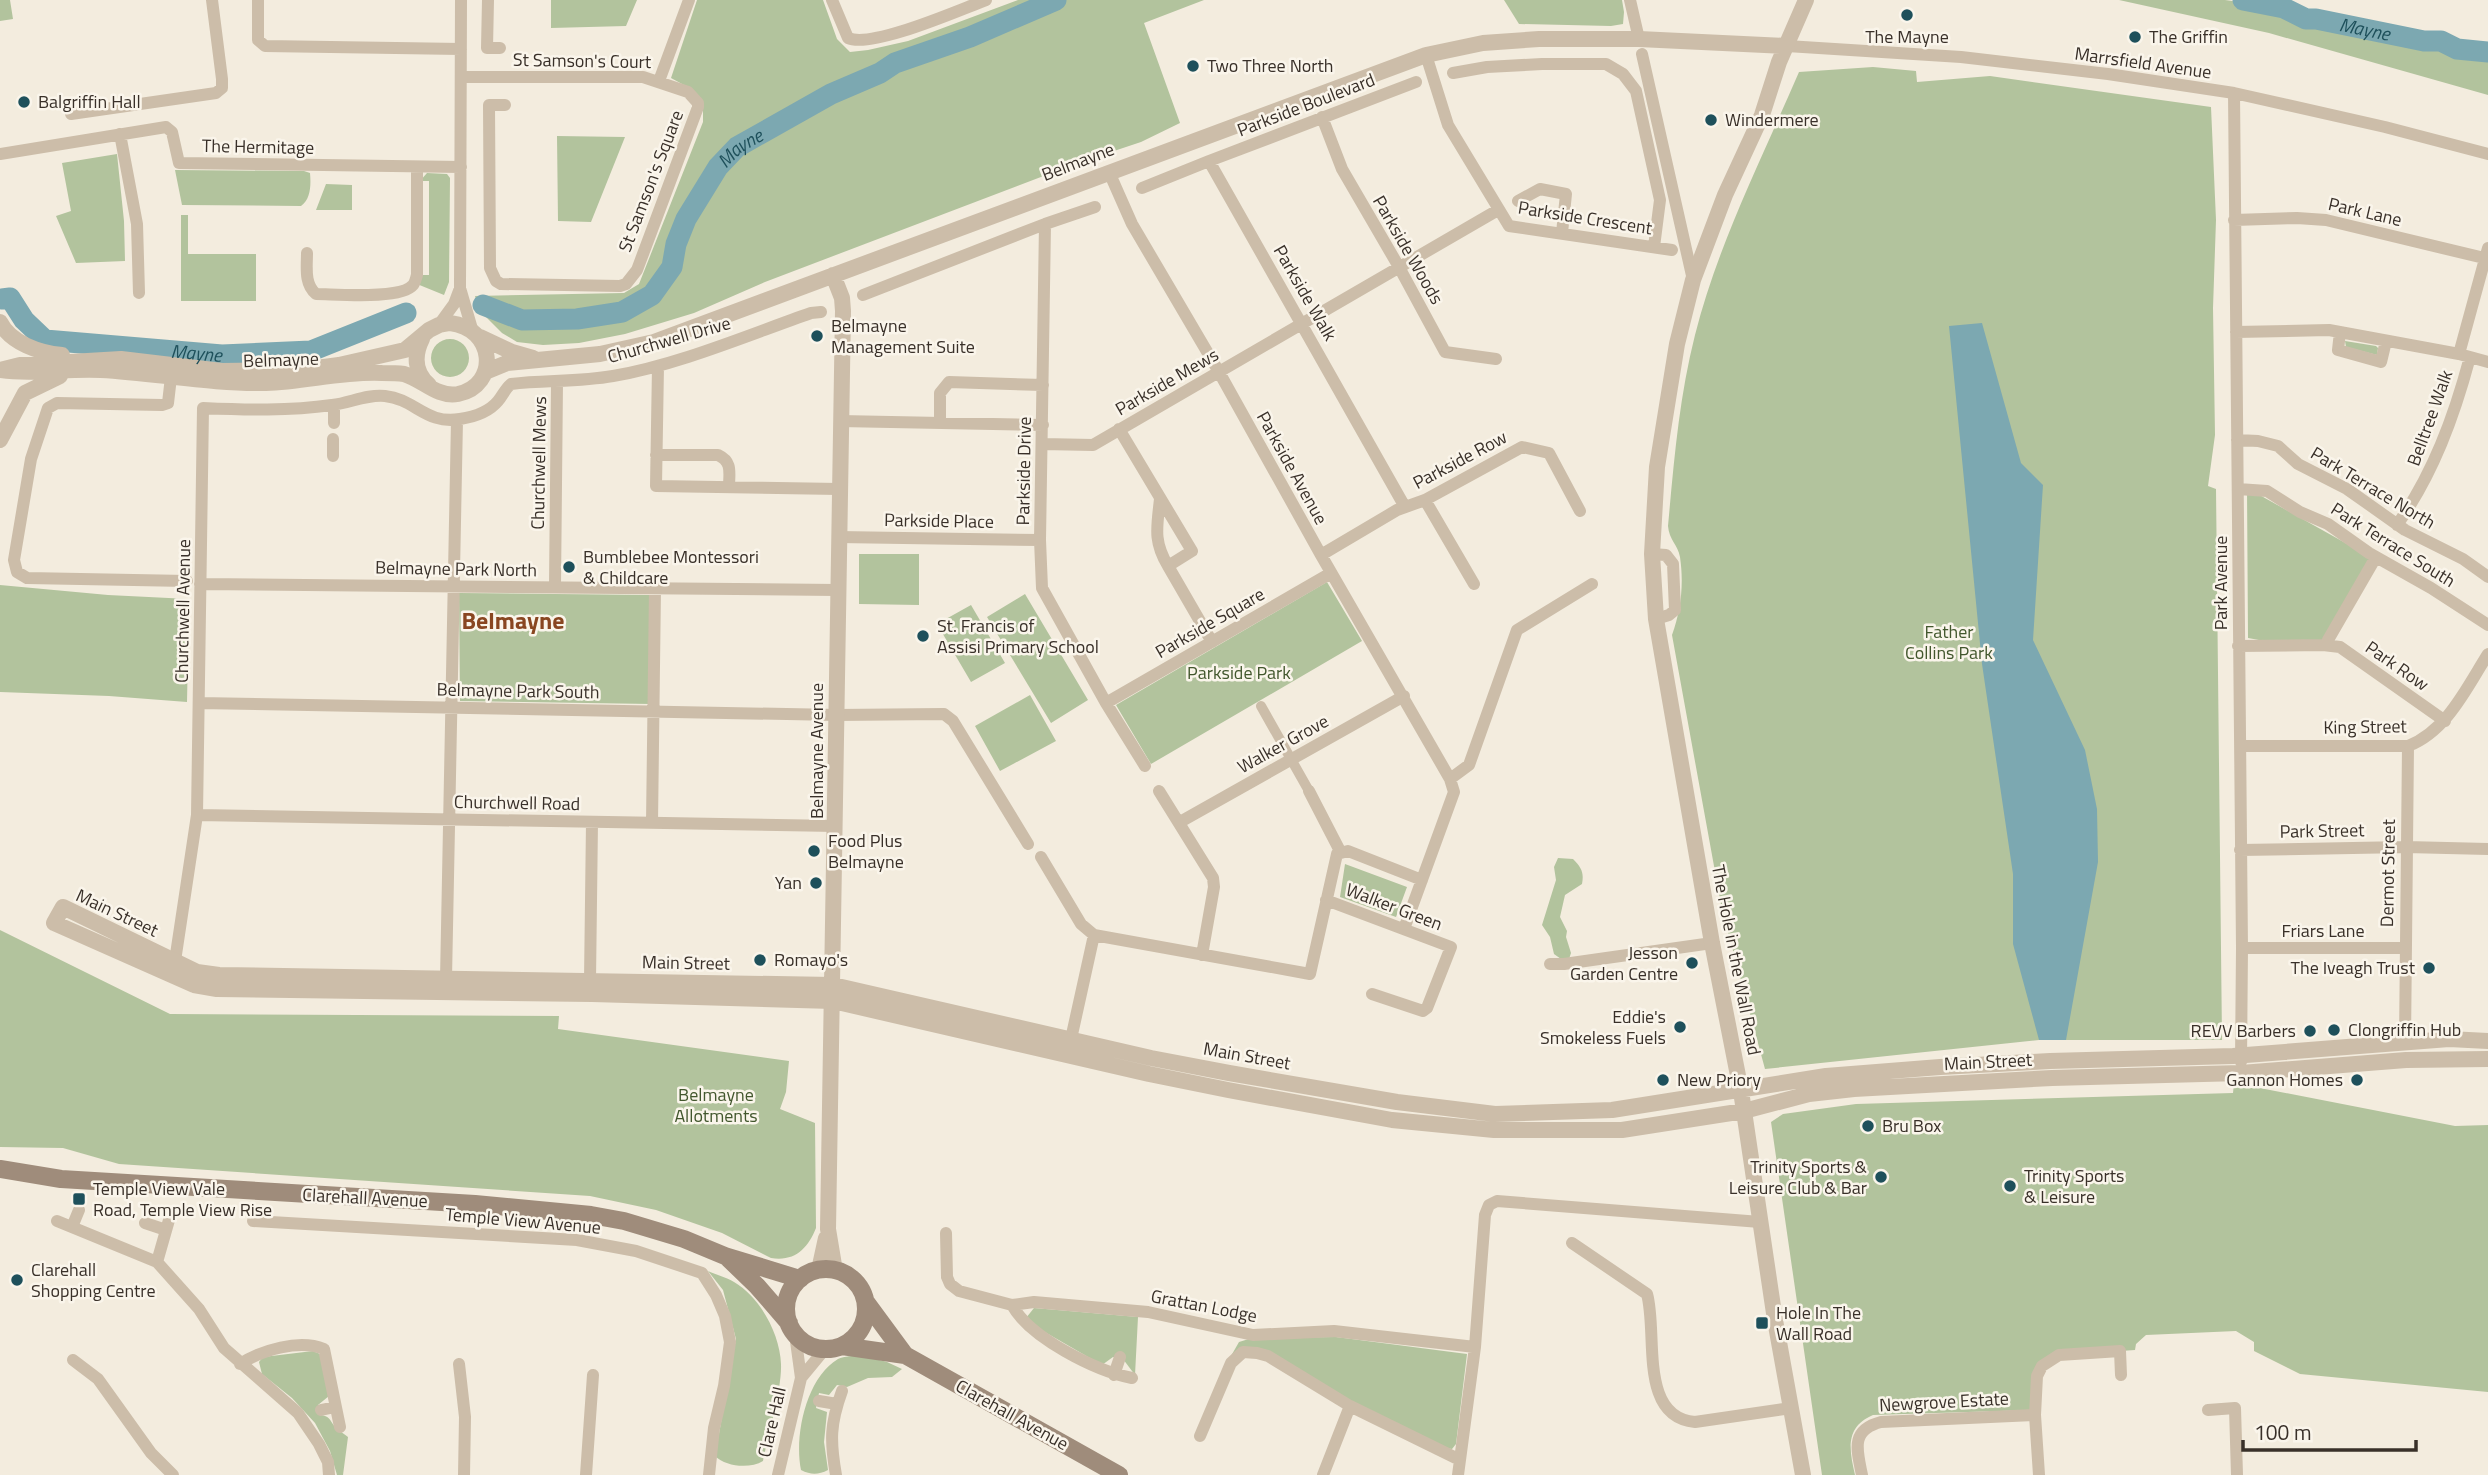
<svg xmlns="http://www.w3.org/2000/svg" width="2488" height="1475" font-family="'Titillium Web',sans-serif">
<rect width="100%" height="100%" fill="#f3ecde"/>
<path fill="#b2c39d" d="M 0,0 L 10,0 L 13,19 L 0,21 Z
M 551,0 L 637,0 L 626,26 L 551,28 Z
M 697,0 L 823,0 L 837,39 L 850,52 L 868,50 L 908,41 L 1018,0 L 1204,0 L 1144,23 L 1180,123 L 1141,142 L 1075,164 L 765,282 L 694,313 L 625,334 L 579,343 L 543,345 L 517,342 L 502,333 L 479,310 L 475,296 L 624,293 L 639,284 L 703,122 L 703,101 L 693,90 L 671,78 Z
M 1504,0 L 1622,0 L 1624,12 L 1623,24 L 1611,26 L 1519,24 Z
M 2119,0 L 2225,0 L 2261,5 L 2488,56 L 2488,95 L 2269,33 Z
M 1873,67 L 1916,71 L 1917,82 L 1990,76 L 2211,107 L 2216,220 L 2213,308 L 2215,435 L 2208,486 L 2216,489 L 2222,1040 L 2039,1040 L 1765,1069 L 1722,910 L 1672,635 C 1681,610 1684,584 1680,557 C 1678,545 1669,540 1668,526 C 1674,461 1679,398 1695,335 C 1718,244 1762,158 1799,72 Z
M 557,136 L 625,137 L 591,222 L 558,221 Z
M 117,154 L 124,221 L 125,261 L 76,263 L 56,216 L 71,211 L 62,163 Z
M 175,170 L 304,171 L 310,173 C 311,184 311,199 301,206 L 182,205 Z
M 427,173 L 447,174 L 450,178 L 449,282 L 444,295 L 417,284 L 421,275 L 429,275 L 429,181 L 420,181 Z
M 326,184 L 352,185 L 352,210 L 316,210 Z
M 181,215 L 188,215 L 188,254 L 256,254 L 256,301 L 181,301 Z
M431 358a19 19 0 1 1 38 0a19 19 0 1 1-38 0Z
M 2345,341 L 2376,346 L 2378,348 L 2377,355 L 2346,347 Z
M 2247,488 L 2374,559 L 2323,640 L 2259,640 L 2248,638 Z
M 859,554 L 919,554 L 919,605 L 859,604 Z
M 1327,582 L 1362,641 L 1151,764 L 1116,705 Z
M 0,585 L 108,595 L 189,599 L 187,702 L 109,696 L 0,692 Z
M 459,593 L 649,595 L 651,704 L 460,701 Z
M 1025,594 L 1088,700 L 1051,723 L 987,617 Z
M 971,605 L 1005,663 L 971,682 L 937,624 Z
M 1030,695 L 1056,741 L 1000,771 L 975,726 Z
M 1558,858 L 1573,859 C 1582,868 1584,873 1582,884 L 1565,895 L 1560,917 L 1567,931 L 1566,937 L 1571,953 L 1569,959 L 1561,959 L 1554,954 L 1550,937 L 1542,925 L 1556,880 L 1554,867 Z
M 1345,864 L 1407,887 L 1396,917 L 1340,897 Z
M 0,930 L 170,1014 L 559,1016 L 558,1029 L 789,1061 L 786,1092 L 780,1109 L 815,1123 L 816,1228 C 808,1248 795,1262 771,1258 L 722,1233 L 656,1210 L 590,1196 L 119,1164 L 63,1148 L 0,1147 Z
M 2234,1083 L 2455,1126 L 2488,1125 L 2488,1392 L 2300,1374 L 2254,1351 L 2254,1342 L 2236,1331 L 2146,1335 L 2136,1344 L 2135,1350 L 2063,1355 L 2034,1377 L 2031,1410 L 1873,1415 C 1845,1427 1849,1449 1855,1475 L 1822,1475 L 1771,1122 L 1783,1114 L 1856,1104 L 2233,1093 Z
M 708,1271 C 717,1275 726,1277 734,1282 C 760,1297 780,1334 781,1364 C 782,1389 768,1435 763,1461 C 750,1469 726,1467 715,1456 L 736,1339 L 723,1290 Z
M 1034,1308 L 1138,1317 L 1135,1375 L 1123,1359 L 1113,1357 L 1102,1365 L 1043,1331 L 1026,1318 Z
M 1336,1337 L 1467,1354 L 1456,1444 L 1452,1449 L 1444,1448 L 1357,1405 L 1271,1352 L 1231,1356 L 1239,1342 L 1252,1338 Z
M 313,1351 L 320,1354 L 329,1396 L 318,1405 L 320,1415 C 330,1416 329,1419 335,1427 C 338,1430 344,1434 348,1437 L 343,1475 L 337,1475 L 330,1451 L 315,1423 L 292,1398 L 262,1374 L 259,1362 L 263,1357 Z
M 860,1355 L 887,1362 L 902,1369 L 892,1377 L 868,1378 L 847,1387 L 837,1385 L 829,1395 L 819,1393 L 816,1408 L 827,1412 L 824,1442 L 828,1470 C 818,1475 811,1475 801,1470 C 794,1436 806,1378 838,1359 C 844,1356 854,1356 860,1355 Z"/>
<path fill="#7ca8b1" d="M 1982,323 L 2021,463 L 2043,485 L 2033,640 L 2085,750 L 2097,809 L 2098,862 L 2066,1040 L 2039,1040 L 2013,944 L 2013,874 L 1982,664 L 1949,326 Z"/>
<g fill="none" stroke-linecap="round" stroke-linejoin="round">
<g stroke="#7ca8b1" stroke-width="21">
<path id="s1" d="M 2243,0 L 2284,8 L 2306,19 L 2316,19 L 2424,41 L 2441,41 L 2457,49 L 2488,52"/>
<path id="s2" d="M 2,299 L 10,298 L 24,320 L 45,340 L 222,355 L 311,351 L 406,313"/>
<path id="s3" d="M 483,305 L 522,320 L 577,319 L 622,312 L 652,295 L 672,267 L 676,244 L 686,219 L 718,167 L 737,147 L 831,94 L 880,73 L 895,63 L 970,37 L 1056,0"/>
</g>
<path stroke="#ccbda9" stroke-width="10" d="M 1261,706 L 1309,791"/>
<path stroke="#ccbda9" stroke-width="12" d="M 258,0 L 258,40 L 265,46 L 461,49
M 461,0 L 460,288 L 472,329
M 488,0 L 487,48 L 500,48
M 832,0 L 848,38 C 871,49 959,10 986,0
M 1630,0 L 1639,39
M 1787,46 L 1961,57 L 2108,74 L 2234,93 L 2385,127 L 2488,154
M 1642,54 L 1693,280
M 1426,55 L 1448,125 L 1509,226 L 1672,250
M 1453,73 L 1487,67 L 1542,64 L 1606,64 L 1623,74 L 1636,91 L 1660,200 L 1654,247
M 461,77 L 643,77 L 688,92 L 698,103 L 698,107 L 637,270 L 626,284 L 620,286 L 501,284 L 496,281 L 490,268 L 489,105 L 505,105
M 659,81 L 689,0
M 2234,93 L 2242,948 L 2241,1062
M 71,114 L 216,93 L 222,88 L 222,79 L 212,0
M 1322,117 L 1342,169 L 1399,267 L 1445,352 L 1496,359
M 120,134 L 137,224 L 139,293
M 0,154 L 166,127 L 172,132 L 179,163 L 461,167
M 1209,161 L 1416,82
M 1109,172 L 1132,224 L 1219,372 L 1321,555 L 1450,779 L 1454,792 L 1404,929
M 1142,188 L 1209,161 L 1405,507
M 1518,201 L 1540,189 L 1566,194 L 1562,233
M 2234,220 L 2297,218 L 2326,220 L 2488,259
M 1045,224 L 1040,540 L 1042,588 L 1106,703 L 1145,766
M 307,253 C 307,267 304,284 316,294 C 335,294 401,300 413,285 C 415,283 416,278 417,275 L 417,167
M 863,295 L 1045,224 L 1095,207
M 438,326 L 454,304 L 460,288
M 2236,332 L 2329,330 L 2459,354 L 2488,362
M 2340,332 L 2338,350 L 2381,362 L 2386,341
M 2459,354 L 2488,248
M 658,366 L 656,486 L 839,489
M 171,377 L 168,403 L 162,405 L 57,403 L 48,408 L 31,459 L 14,560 L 17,572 L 27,578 L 187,581
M 840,421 L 1043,425
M 940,422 L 940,393 L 949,382 L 1043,385
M 334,423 L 334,405
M 1119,429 L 1192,551 L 1168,566 L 1212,642
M 2237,440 L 2258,441 L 2278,446 L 2298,464 L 2347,489 L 2405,530 L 2463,559 L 2488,577
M 1042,444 L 1093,445 L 1498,210
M 656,455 L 718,455 C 733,462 729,473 729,487
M 333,456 L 333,439
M 2238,489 L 2267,491 L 2300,512 L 2328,524 L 2369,553 L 2431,588 L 2488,625
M 1160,499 C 1157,527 1153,541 1168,566
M 1425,500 L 1474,584
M 2397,525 C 2433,474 2454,417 2470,357
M 838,537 L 1040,540
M 1652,554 L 1666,555 L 1673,564 L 1675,610 L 1669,615 L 1656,619
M 1321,555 L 1397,510 L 1425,500 L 1522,447 L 1549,453 L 1580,511
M 200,584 L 837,590
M 555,587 L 557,382
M 2328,645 L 2328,640 L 2376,557
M 2238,646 L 2323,645 L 2340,647 L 2445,721
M 199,703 L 836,715 L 944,714 L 953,721 L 1028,844
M 1106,703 L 1331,573
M 2240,746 L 2408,746 C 2447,731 2467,687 2488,654
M 1450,779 L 1469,765 L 1517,630 L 1592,584
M 1159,791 L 1213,878 L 1214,887 L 1202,955
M 1309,791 L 1340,851
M 197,815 L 836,826
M 1180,822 L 1404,696
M 652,823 L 655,588
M 2240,850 L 2406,847 L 2488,849
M 1041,857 L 1081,924 L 1094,935 L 1071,1039
M 1326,900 L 1451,947 L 1427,1008 L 1423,1011 L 1372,994
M 1094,935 L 1310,974 L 1337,854 L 1348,851 L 1422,880
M 2242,948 L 2404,948
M 175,961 L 197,815 L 203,408 C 246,410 289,411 332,405 C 350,403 367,394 385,396 C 415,399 426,425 460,419 C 473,417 489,412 498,401 C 503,395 505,389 511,384 C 545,380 579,382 613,376 C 678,365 748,335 811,313 L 821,312
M 1550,964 L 1564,964 L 1712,943
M 446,979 L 457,420
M 590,980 L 592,822
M 2405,1043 L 2408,746
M 57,1221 L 157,1262 L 199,1309 L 224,1348 L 298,1413 L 319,1444 L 328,1462 L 329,1475
M 253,1221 L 577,1240 L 636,1251 L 702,1273 L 716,1295 L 725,1316 L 730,1342 L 724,1386 L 714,1428 L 709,1475
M 145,1223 L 166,1230
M 72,1227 L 79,1210
M 946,1233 L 947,1277 L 950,1284 L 959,1291 L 1012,1305 L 1034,1302 L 1148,1312 L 1253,1335 L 1334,1331 L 1475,1347
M 1572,1243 L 1647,1294 C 1658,1333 1638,1417 1695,1422 L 1791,1408
M 157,1262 L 171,1213
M 1012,1305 C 1030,1338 1096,1371 1132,1378
M 73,1360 L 98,1379 L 151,1453 L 173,1475
M 240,1364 C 262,1350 299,1339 324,1349 L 340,1427
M 459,1364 L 465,1417 L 464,1475
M 1114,1375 L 1120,1357
M 801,1378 L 825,1349
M 819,1401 L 837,1404
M 321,1410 L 335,1407
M 2208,1410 L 2235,1408 L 2237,1475
M 1200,1436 L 1231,1363 L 1243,1352 L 1257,1353 L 1268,1356 L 1350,1406 L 1460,1460
M 586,1475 L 593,1375
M 778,1475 L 801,1378 L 795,1334
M 836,1475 C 830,1441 830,1424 842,1391
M 1323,1475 L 1350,1406
M 1458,1475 L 1475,1347 L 1485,1215 L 1489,1205 L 1497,1201 L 1760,1222
M 1862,1475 C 1857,1450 1850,1430 1881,1422 L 2035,1415
M 2039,1475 L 2035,1415 L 2037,1376 L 2042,1366 L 2059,1355 L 2120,1351 L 2121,1375"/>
<path stroke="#ccbda9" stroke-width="16" d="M 833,275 L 842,298 L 843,311 L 828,1229 L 835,1271
M 0,322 C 10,343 40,353 62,355
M 450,323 C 495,328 500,385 458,394 C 437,398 422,379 404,374 C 397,373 389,373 382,373 C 343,371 305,382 266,383 C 211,384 156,373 101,370 C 67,368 34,375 0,370 L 20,365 L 121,359 L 222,371 L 301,370 L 339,365 L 405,350 L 429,330 L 439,325 Z
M 480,337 L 512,352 L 533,358
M 422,339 C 414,355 414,372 429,385
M 485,372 L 507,363 L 600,354 L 654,342 L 1426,55 L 1483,43 L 1539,39 L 1639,39 L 1787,46
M 0,440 L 25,393 L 60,376
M 2488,1041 L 2449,1039 L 2233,1056 L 2050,1061 L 1940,1067 L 1826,1076 L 1612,1110 L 1495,1114 L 1397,1102 L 1229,1073 L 1151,1058 L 833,985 L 219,975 L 197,972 L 63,907 L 54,923 L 194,985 L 217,989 L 592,994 L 833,1001 L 1149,1074 L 1228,1090 L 1392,1120 L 1494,1130 L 1622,1130 L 1744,1111 L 1809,1094 L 1854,1089 L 2052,1078 L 2241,1073 L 2406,1060 L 2488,1059
M 819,1270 L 826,1238
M 1803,1475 L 1775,1320 L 1741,1091 L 1712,943 L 1656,619 L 1652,554 L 1657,467 L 1677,344 L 1693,280 L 1725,195 L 1762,115 L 1779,62 L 1806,0"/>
<path stroke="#9f8c7b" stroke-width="18" d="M 0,1169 L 61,1179 L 475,1204 L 591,1215 L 624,1221 L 684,1239 L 725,1256 L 800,1279
M 729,1259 L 757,1286 L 789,1323
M786 1309a40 40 0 1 1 80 0a40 40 0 1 1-80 0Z
M 866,1302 L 905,1355
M 842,1346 L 905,1355 L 1119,1475"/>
</g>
<g fill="#1e505b" stroke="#faf5eb" stroke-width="2.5">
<circle cx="1907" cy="15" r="7"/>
<circle cx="2135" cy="37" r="7"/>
<circle cx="1193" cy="66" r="7"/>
<circle cx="24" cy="102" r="7"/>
<circle cx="1711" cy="120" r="7"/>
<circle cx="817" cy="336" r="7"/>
<circle cx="569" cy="567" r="7"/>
<circle cx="923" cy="636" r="7"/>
<circle cx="814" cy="851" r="7"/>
<circle cx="816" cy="883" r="7"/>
<circle cx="760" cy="960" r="7"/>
<circle cx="1692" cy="963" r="7"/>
<circle cx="2429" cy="968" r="7"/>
<circle cx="1680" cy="1027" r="7"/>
<circle cx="2334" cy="1030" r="7"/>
<circle cx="2310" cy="1031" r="7"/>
<circle cx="1663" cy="1080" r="7"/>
<circle cx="2357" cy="1080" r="7"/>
<circle cx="1868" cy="1126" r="7"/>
<circle cx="1881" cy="1177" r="7"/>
<circle cx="2010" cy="1186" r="7"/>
<rect x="72" y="1192" width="14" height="14" rx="3.5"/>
<circle cx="17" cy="1280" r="7"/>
<rect x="1755" y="1316" width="14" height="14" rx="3.5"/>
</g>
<g text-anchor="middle" stroke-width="5" stroke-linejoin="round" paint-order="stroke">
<g font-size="18" fill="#393029" stroke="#faf5eb" text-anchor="start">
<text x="1907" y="43" text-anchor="middle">The Mayne</text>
<text x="2149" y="43">The Griffin</text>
<text x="1207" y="72">Two Three North</text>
<text x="38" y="108">Balgriffin Hall</text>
<text x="1725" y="126">Windermere</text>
<text x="831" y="332">Belmayne<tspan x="831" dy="21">Management Suite</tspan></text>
<text x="583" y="563">Bumblebee Montessori<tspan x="583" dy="21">&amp; Childcare</tspan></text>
<text x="937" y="632">St. Francis of<tspan x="937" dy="21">Assisi Primary School</tspan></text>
<text x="828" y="847">Food Plus<tspan x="828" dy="21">Belmayne</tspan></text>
<text x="802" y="889" text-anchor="end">Yan</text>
<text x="1678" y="959" text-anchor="end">Jesson<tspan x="1678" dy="21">Garden Centre</tspan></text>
<text x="774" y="966">Romayo's</text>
<text x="2415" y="974" text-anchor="end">The Iveagh Trust</text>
<text x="1666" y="1023" text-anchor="end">Eddie's<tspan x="1666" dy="21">Smokeless Fuels</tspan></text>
<text x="2348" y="1036">Clongriffin Hub</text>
<text x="2296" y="1037" text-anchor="end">REVV Barbers</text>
<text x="1677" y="1086">New Priory</text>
<text x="2343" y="1086" text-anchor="end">Gannon Homes</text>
<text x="1882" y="1132">Bru Box</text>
<text x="1867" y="1173" text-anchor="end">Trinity Sports &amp;<tspan x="1867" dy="21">Leisure Club &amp; Bar</tspan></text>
<text x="2024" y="1182">Trinity Sports<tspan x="2024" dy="21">&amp; Leisure</tspan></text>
<text x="93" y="1195">Temple View Vale<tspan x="93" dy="21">Road, Temple View Rise</tspan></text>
<text x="31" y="1276">Clarehall<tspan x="31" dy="21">Shopping Centre</tspan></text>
<text x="1776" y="1319">Hole In The<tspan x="1776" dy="21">Wall Road</tspan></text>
</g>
<g font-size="18" fill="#393029" stroke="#faf5eb">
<text transform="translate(582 61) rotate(1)" y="6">St Samson's Court</text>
<text transform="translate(2143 63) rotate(8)" y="6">Marrsfield Avenue</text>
<text transform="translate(1306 105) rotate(-21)" y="6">Parkside Boulevard</text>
<text transform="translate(258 147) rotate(1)" y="6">The Hermitage</text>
<text transform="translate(1078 162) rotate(-21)" y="6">Belmayne</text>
<text transform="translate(651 181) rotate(-69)" y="6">St Samson's Square</text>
<text transform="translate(2365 212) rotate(13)" y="6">Park Lane</text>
<text transform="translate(1585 218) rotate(9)" y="6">Parkside Crescent</text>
<text transform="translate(1408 250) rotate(60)" y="6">Parkside Woods</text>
<text transform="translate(1305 293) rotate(60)" y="6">Parkside Walk</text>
<text transform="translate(669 340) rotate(-16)" y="6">Churchwell Drive</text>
<text transform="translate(281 360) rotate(-2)" y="6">Belmayne</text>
<text transform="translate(1167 382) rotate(-30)" y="6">Parkside Mews</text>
<text transform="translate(2430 418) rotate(-70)" y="6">Belltree Walk</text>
<text transform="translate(1460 460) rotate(-28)" y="6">Parkside Row</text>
<text transform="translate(539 463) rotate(-89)" y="6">Churchwell Mews</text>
<text transform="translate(1292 468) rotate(61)" y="6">Parkside Avenue</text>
<text transform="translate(1024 471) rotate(-89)" y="6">Parkside Drive</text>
<text transform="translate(2373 488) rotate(31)" y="6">Park Terrace North</text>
<text transform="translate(939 521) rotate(1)" y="6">Parkside Place</text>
<text transform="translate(2393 545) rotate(32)" y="6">Park Terrace South</text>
<text transform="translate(456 569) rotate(1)" y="6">Belmayne Park North</text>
<text transform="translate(2221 583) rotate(-90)" y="6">Park Avenue</text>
<text transform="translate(183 611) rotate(-89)" y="6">Churchwell Avenue</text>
<text transform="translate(1210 623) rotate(-30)" y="6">Parkside Square</text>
<text transform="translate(2397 666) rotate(35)" y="6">Park Row</text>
<text transform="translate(518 691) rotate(1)" y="6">Belmayne Park South</text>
<text transform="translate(2365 727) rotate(-1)" y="6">King Street</text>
<text transform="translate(1283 744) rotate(-29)" y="6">Walker Grove</text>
<text transform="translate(817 751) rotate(-90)" y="6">Belmayne Avenue</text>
<text transform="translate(517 803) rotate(1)" y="6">Churchwell Road</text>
<text transform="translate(2322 831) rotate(-1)" y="6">Park Street</text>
<text transform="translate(2388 873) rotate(-89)" y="6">Dermot Street</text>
<text transform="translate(1394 907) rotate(21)" y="6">Walker Green</text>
<text transform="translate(117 913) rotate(25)" y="6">Main Street</text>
<text x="2323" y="937">Friars Lane</text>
<text transform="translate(1736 960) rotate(79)" y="6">The Hole in the Wall Road</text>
<text transform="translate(686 963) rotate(1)" y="6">Main Street</text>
<text transform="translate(1247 1056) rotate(10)" y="6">Main Street</text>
<text transform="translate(1988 1062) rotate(-3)" y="6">Main Street</text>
<text transform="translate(365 1198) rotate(3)" y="6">Clarehall Avenue</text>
<text transform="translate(523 1221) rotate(5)" y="6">Temple View Avenue</text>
<text transform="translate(1204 1306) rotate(11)" y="6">Grattan Lodge</text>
<text transform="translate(1944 1402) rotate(-3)" y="6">Newgrove Estate</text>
<text transform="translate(1012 1415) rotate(29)" y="6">Clarehall Avenue</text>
<text transform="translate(772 1422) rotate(-77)" y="6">Clare Hall</text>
</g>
<g font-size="18" fill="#42572d" stroke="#faf5eb">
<text x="1949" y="638">Father<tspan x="1949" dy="21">Collins Park</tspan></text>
<text x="1239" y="679">Parkside Park</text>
<text x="716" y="1101">Belmayne<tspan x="716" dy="21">Allotments</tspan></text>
</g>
<g font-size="19" font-style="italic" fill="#1e505b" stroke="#faf5eb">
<text dy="7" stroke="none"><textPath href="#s1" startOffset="126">Mayne</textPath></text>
<text dy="7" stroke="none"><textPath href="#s3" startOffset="352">Mayne</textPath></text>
<text dy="7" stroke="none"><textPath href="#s2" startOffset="215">Mayne</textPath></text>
</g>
<g font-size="24" font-weight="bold" fill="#894621" stroke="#faf5eb">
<text x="513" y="629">Belmayne</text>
</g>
</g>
<path d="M2243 1440v10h173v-10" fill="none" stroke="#393029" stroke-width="3.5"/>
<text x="2254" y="1440" font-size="21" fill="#393029" stroke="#faf5eb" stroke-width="5" paint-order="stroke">100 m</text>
</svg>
